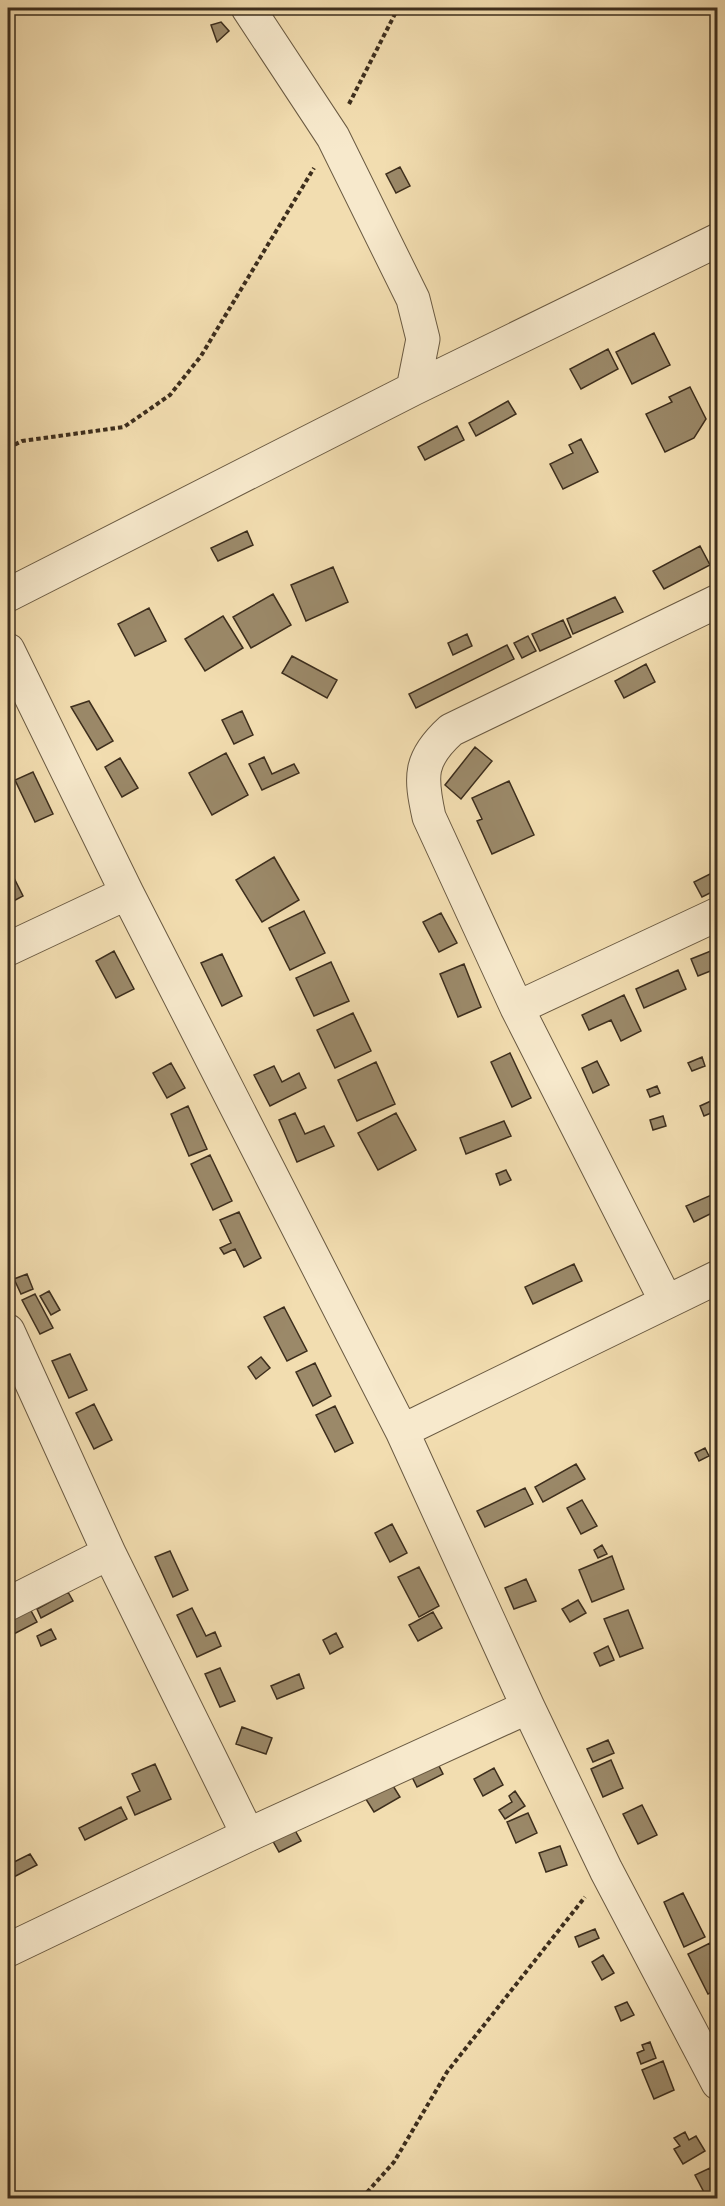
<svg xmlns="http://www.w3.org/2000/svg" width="725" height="2206" font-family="'Libre Bodoni',serif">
<rect width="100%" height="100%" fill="#f2ddb0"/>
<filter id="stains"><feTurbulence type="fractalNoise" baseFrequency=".00333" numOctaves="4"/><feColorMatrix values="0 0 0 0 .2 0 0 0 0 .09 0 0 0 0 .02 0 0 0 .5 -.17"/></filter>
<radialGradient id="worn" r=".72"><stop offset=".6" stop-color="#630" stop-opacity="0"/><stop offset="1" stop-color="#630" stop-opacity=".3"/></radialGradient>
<path fill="#9b8969" stroke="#3d2e1d" stroke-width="1.5" d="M 221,22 L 229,31 L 217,42 L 211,25 Z
M 400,167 L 410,186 L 396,193 L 386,174 Z
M 654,333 L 670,365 L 632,384 L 616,352 Z
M 608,349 L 618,369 L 581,389 L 570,369 Z
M 690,387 L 706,419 L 694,438 L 665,452 L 646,414 L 672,402 L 669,397 Z
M 508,401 L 516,414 L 476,436 L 469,423 Z
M 457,426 L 464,440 L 425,460 L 418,447 Z
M 581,439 L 598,472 L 563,489 L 550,464 L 573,453 L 569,445 Z
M 247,531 L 253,545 L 218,561 L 211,548 Z
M 700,546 L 710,565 L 664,589 L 653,571 Z
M 333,567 L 348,602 L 306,621 L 291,585 Z
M 273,594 L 291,625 L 251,648 L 233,617 Z
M 615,597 L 623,612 L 573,634 L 567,619 Z
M 149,608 L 166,641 L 135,656 L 118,624 Z
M 223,616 L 243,648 L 205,671 L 185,639 Z
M 563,620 L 571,637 L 540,651 L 532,634 Z
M 467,634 L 472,646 L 453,655 L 448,643 Z
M 528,636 L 536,651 L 522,658 L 514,643 Z
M 507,645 L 514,659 L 416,708 L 409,694 Z
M 292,656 L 337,680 L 327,698 L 282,673 Z
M 646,664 L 655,682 L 624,698 L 615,681 Z
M 89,701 L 113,741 L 97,750 L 71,707 Z
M 242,711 L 253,735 L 234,744 L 222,720 Z
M 475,747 L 492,761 L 461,799 L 445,785 Z
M 226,753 L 248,795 L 212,815 L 189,773 Z
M 264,757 L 272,774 L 294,764 L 299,773 L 262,790 L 249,764 Z
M 120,758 L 138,788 L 122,797 L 105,767 Z
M 33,772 L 53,814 L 35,822 L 15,780 Z
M 509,781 L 534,835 L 492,854 L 477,821 L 482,819 L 472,798 Z
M 274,857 L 299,900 L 262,922 L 236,880 Z
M 8,866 L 23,896 L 8,904 Z
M 718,870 L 718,889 L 702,897 L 694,882 Z
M 304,911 L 325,953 L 290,970 L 269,928 Z
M 441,913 L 457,943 L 439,952 L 423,922 Z
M 718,948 L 718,968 L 698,976 L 691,959 Z
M 114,951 L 134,989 L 116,998 L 96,961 Z
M 222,954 L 242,996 L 222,1006 L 201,963 Z
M 331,962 L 349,1001 L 314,1016 L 296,978 Z
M 464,964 L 481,1007 L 458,1017 L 440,974 Z
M 678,970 L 686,989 L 644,1008 L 636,989 Z
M 624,995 L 641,1031 L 621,1041 L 611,1020 L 589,1030 L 582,1015 Z
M 353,1013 L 371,1051 L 335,1068 L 317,1030 Z
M 510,1053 L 531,1098 L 512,1107 L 491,1062 Z
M 702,1057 L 705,1066 L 692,1071 L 688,1063 Z
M 597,1061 L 609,1085 L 593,1093 L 582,1068 Z
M 376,1062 L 395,1104 L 357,1121 L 338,1080 Z
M 171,1063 L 185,1088 L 167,1098 L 153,1073 Z
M 274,1066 L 282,1082 L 299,1073 L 306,1088 L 270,1106 L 254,1075 Z
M 657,1086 L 660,1093 L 650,1097 L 647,1090 Z
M 713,1100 L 718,1110 L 704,1116 L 700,1106 Z
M 188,1106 L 207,1149 L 189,1156 L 171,1114 Z
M 295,1113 L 305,1134 L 324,1126 L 334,1146 L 297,1162 L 279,1120 Z
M 396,1113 L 416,1150 L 378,1170 L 358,1133 Z
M 663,1116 L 666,1126 L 653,1130 L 650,1120 Z
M 504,1121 L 511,1136 L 466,1154 L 460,1138 Z
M 210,1155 L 232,1201 L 213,1210 L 191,1164 Z
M 506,1170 L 511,1180 L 500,1185 L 496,1174 Z
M 716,1193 L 718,1210 L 694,1222 L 686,1206 Z
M 239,1212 L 261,1258 L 244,1267 L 235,1249 L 224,1254 L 220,1248 L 231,1243 L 220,1220 Z
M 574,1264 L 582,1281 L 533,1304 L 525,1287 Z
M 27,1274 L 33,1289 L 21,1294 L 14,1279 Z
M 49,1291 L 60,1310 L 51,1315 L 40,1296 Z
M 35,1294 L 53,1328 L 40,1334 L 22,1300 Z
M 284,1307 L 307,1351 L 287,1361 L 264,1317 Z
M 70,1354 L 87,1390 L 69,1398 L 52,1361 Z
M 261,1357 L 270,1368 L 256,1379 L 248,1367 Z
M 315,1363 L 331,1396 L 313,1406 L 296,1372 Z
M 94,1404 L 112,1440 L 94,1449 L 76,1413 Z
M 335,1406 L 353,1443 L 335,1452 L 316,1415 Z
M 705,1448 L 709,1456 L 699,1461 L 695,1453 Z
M 576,1464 L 585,1479 L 543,1502 L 535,1487 Z
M 525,1488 L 533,1504 L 485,1527 L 477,1511 Z
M 582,1500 L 597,1526 L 581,1534 L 567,1508 Z
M 392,1524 L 407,1553 L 390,1562 L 375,1533 Z
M 602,1545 L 607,1554 L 598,1558 L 594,1550 Z
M 170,1551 L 188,1590 L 173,1597 L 155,1557 Z
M 612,1556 L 624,1589 L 592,1602 L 579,1570 Z
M 419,1567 L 439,1606 L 419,1617 L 398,1577 Z
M 526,1579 L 536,1601 L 514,1609 L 505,1588 Z
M 68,1592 L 73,1601 L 41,1618 L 37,1609 Z
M 578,1600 L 586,1613 L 570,1622 L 562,1609 Z
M 29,1607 L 37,1622 L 8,1637 L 8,1619 Z
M 192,1608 L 206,1636 L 215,1632 L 221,1646 L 197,1657 L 177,1615 Z
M 628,1610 L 643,1648 L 620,1657 L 604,1619 Z
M 433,1612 L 442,1628 L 418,1641 L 409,1625 Z
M 51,1629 L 56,1639 L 41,1646 L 37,1636 Z
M 336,1633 L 343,1647 L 330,1654 L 323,1640 Z
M 608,1646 L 614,1660 L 600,1666 L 594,1653 Z
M 220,1668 L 235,1701 L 220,1707 L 205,1674 Z
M 299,1674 L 304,1688 L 277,1699 L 271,1686 Z
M 242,1727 L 272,1738 L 266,1754 L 236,1744 Z
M 608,1740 L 614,1753 L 593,1762 L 587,1749 Z
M 436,1760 L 443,1774 L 417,1787 L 410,1773 Z
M 611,1760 L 623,1788 L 603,1797 L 591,1769 Z
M 155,1764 L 171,1799 L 135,1815 L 127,1797 L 140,1791 L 132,1774 Z
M 494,1768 L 503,1785 L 483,1796 L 474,1779 Z
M 390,1781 L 400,1797 L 374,1812 L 364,1796 Z
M 515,1791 L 525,1806 L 505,1819 L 499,1810 L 512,1802 L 509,1796 Z
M 642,1805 L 657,1835 L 638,1844 L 623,1814 Z
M 121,1807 L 127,1819 L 85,1840 L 79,1828 Z
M 528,1813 L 537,1833 L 516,1843 L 507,1822 Z
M 292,1825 L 301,1841 L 279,1852 L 270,1836 Z
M 560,1846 L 567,1865 L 546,1872 L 539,1853 Z
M 30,1854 L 37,1865 L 8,1880 L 8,1865 Z
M 683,1893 L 705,1937 L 684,1947 L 664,1902 Z
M 595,1929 L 599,1938 L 579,1947 L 575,1937 Z
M 710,1943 L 718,1958 L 718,1989 L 708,1994 L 688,1954 Z
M 603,1955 L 614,1973 L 602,1980 L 592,1962 Z
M 627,2002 L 634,2015 L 621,2021 L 615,2007 Z
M 650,2042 L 656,2058 L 641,2064 L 637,2053 L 644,2050 L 642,2045 Z
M 663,2061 L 674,2090 L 654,2099 L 642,2070 Z
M 685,2132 L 689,2140 L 696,2136 L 705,2151 L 683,2164 L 674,2149 L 680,2146 L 674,2138 Z
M 710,2168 L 718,2183 L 718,2192 L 707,2198 L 695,2175 Z"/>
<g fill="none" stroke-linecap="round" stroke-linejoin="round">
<g stroke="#6a5a42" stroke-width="35">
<path id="minor" d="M 248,8 L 333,137 L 413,299 L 423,339 L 413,389
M 8,595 L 413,389 L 718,240
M 8,650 L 127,893 L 402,1431 L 528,1707 L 606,1870 L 718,2083
M 8,949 L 127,893
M 517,1008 L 718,914
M 666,1301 L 517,1008 L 429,817 C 420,776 419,759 451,730 L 718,601
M 8,1331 L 109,1553 L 248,1835
M 402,1431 L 718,1277
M 8,1604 L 109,1553
M 8,1950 L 248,1835 L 528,1707"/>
</g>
<path stroke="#3d2e1d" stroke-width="4" stroke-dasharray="4.5 3" stroke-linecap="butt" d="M 349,104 L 398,8
M 8,448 L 22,441 L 124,427 L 170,395 L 201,356 L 314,168
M 362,2198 L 394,2162 L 447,2072 L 585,1897"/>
<use href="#minor" stroke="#f7e9cc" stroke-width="33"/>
</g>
<rect width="725" height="2206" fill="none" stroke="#f2ddb0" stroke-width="30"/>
<rect x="9" y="9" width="707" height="2188" fill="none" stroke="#3d2e1d" stroke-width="3"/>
<rect x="15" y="15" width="695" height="2176" fill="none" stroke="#3d2e1d" stroke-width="1.5"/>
<rect width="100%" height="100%" filter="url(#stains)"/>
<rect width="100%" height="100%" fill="url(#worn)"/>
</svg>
